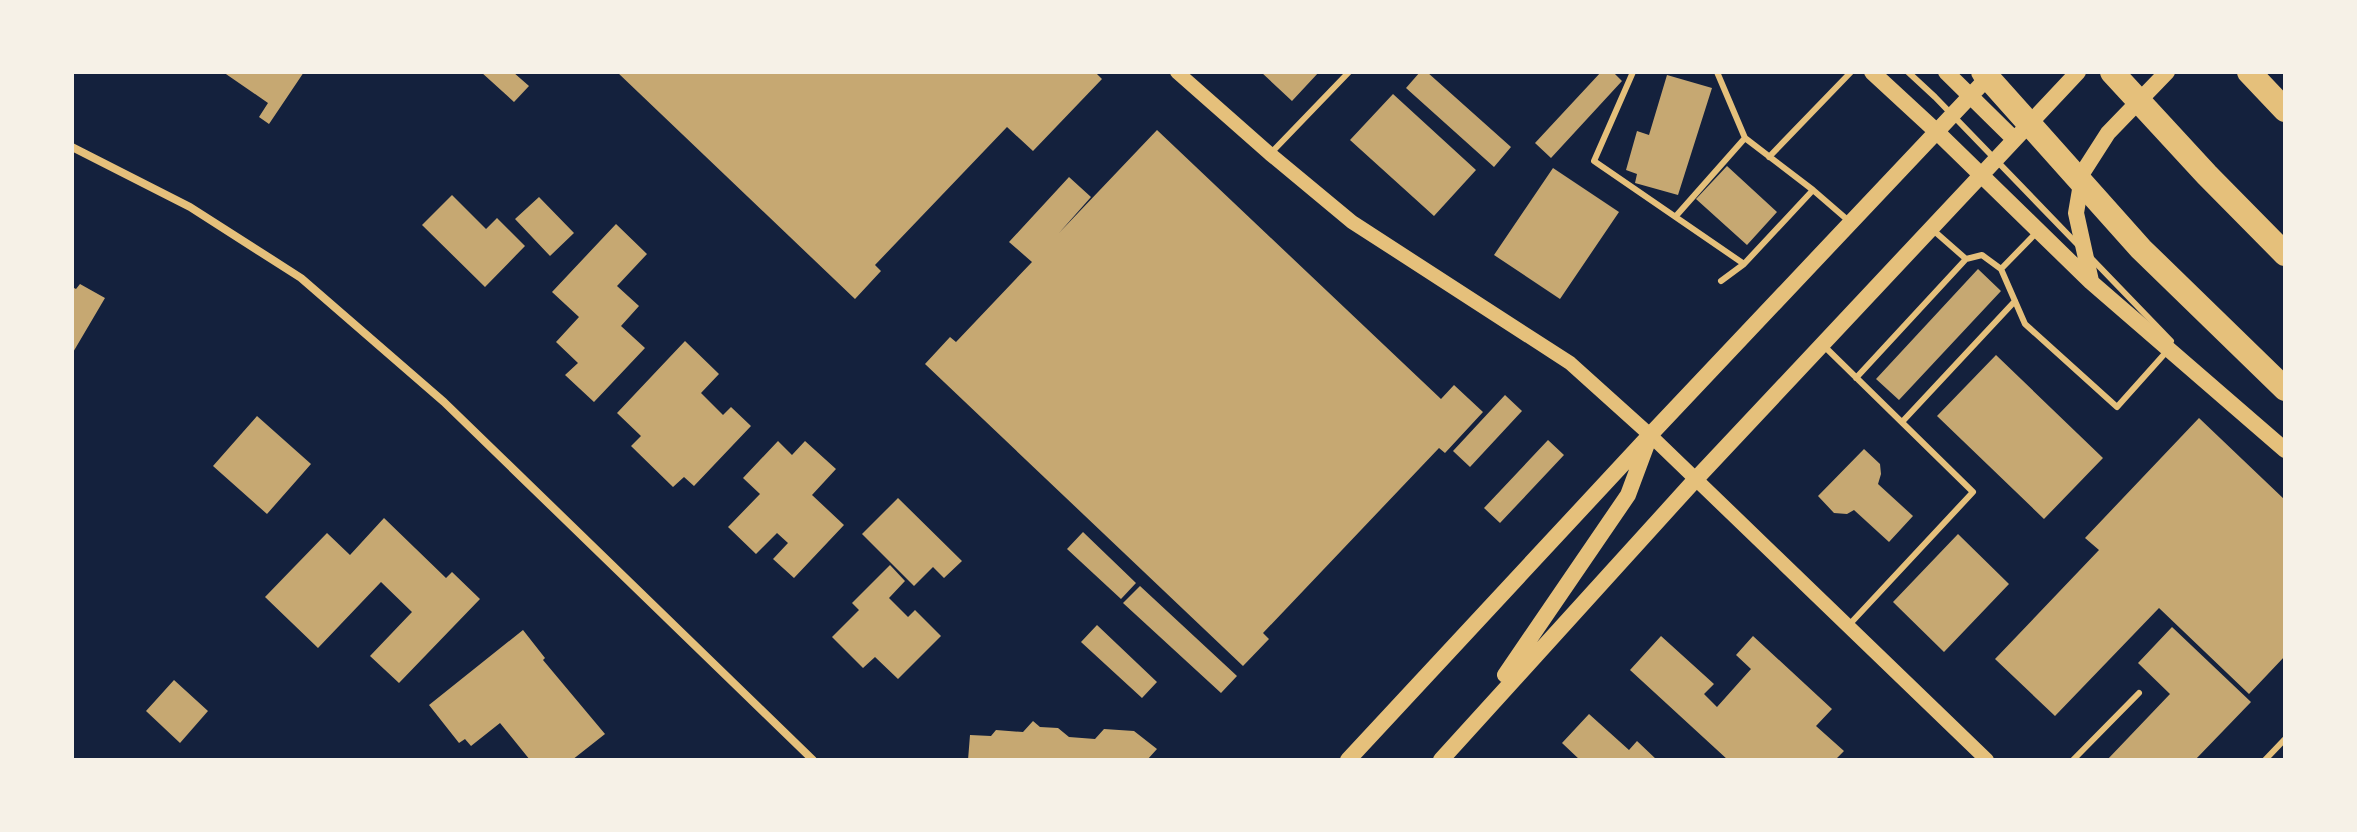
<svg xmlns="http://www.w3.org/2000/svg" width="2357" height="832" font-family="'Public Sans',sans-serif">
<rect width="100%" height="100%" fill="#14213d"/>
<path fill="#c6a872" d="M 223,72 L 304,72 L 269,124 L 259,117 L 268,103 Z
M 481,72 L 513,72 L 529,86 L 514,102 Z
M 617,72 L 1095,72 L 1102,79 L 1033,151 L 1007,127 L 875,265 L 881,271 L 855,299 Z
M 1261,72 L 1319,72 L 1292,101 Z
M 1420,72 L 1427,72 L 1511,147 L 1494,167 L 1406,88 Z
M 1601,72 L 1613,72 L 1622,81 L 1551,158 L 1535,143 Z
M 1667,75 L 1712,88 L 1678,195 L 1635,183 L 1637,174 L 1626,170 L 1637,131 L 1649,135 Z
M 1393,94 L 1476,170 L 1434,216 L 1350,140 Z
M 1157,130 L 1441,399 L 1454,385 L 1483,412 L 1445,453 L 1439,448 L 1263,633 L 1269,639 L 1243,666 L 925,364 L 950,337 L 956,342 L 1032,262 L 1009,242 L 1069,177 L 1091,197 L 1059,233 Z
M 1727,166 L 1777,212 L 1747,245 L 1696,199 Z
M 1553,168 L 1619,212 L 1560,299 L 1494,255 Z
M 452,195 L 486,229 L 497,218 L 525,246 L 485,287 L 422,225 Z
M 539,197 L 574,233 L 550,256 L 515,219 Z
M 616,224 L 647,254 L 617,286 L 639,306 L 621,326 L 645,348 L 594,402 L 565,375 L 578,363 L 556,342 L 579,317 L 552,292 Z
M 1978,269 L 2001,291 L 1899,400 L 1876,379 Z
M 80,284 L 105,298 L 72,354 L 72,287 L 76,289 Z
M 685,341 L 719,374 L 701,393 L 723,415 L 731,407 L 751,426 L 694,486 L 684,477 L 673,487 L 631,446 L 641,436 L 617,413 Z
M 1996,355 L 2103,458 L 2044,519 L 1937,416 Z
M 1505,395 L 1522,411 L 1470,467 L 1453,451 Z
M 257,416 L 311,464 L 267,514 L 213,466 Z
M 2199,418 L 2285,500 L 2285,656 L 2249,694 L 2159,608 L 2055,716 L 1995,659 L 2099,550 L 2085,538 Z
M 1548,440 L 1564,455 L 1500,523 L 1484,508 Z
M 778,441 L 792,455 L 805,441 L 836,469 L 812,495 L 844,525 L 794,578 L 773,559 L 788,543 L 777,533 L 756,554 L 728,527 L 760,494 L 743,478 Z
M 1864,449 L 1880,464 L 1881,474 L 1878,484 L 1913,516 L 1889,542 L 1854,510 L 1847,514 L 1834,513 L 1818,496 Z
M 898,498 L 962,561 L 944,578 L 933,567 L 914,586 L 862,534 Z
M 384,518 L 446,578 L 452,572 L 480,599 L 399,683 L 370,656 L 412,612 L 381,582 L 318,648 L 265,597 L 327,533 L 350,555 Z
M 1083,532 L 1136,583 L 1121,599 L 1067,549 Z
M 1958,534 L 2009,584 L 1944,652 L 1893,602 Z
M 890,565 L 905,581 L 889,598 L 908,617 L 915,610 L 941,636 L 898,679 L 875,657 L 863,668 L 832,637 L 859,610 L 852,603 Z
M 1140,586 L 1237,676 L 1221,693 L 1123,603 Z
M 1097,625 L 1157,682 L 1142,698 L 1081,642 Z
M 2172,627 L 2251,702 L 2195,760 L 2107,760 L 2170,694 L 2138,663 Z
M 523,630 L 545,658 L 543,660 L 605,734 L 572,760 L 530,760 L 500,723 L 471,746 L 465,739 L 459,743 L 429,705 Z
M 1661,636 L 1714,684 L 1704,694 L 1717,707 L 1751,669 L 1736,655 L 1753,636 L 1832,709 L 1816,726 L 1844,751 L 1835,760 L 1728,760 L 1630,670 Z
M 174,680 L 208,711 L 180,743 L 146,711 Z
M 1589,714 L 1629,750 L 1637,741 L 1657,760 L 1580,760 L 1562,743 Z
M 1033,721 L 1040,727 L 1058,728 L 1069,737 L 1095,739 L 1104,729 L 1134,731 L 1157,749 L 1147,760 L 968,760 L 970,735 L 991,736 L 996,730 L 1023,732 Z"/>
<g fill="none" stroke-linecap="round" stroke-linejoin="round">
<path stroke="#e5c07b" stroke-width="6" d="M 1633,72 L 1594,161 L 1744,264
M 1717,72 L 1745,138 L 1813,190 L 1850,222
M 1908,72 L 1935,97 L 2079,246
M 1271,153 L 1349,72
M 1769,157 L 1851,72
M 1676,216 L 1745,138
M 1933,230 L 1966,259 L 1982,255 L 2001,269 L 2025,324 L 2117,407 L 2168,350
M 2090,257 L 2171,341
M 2001,269 L 2038,231
M 1721,281 L 1744,264 L 1813,190
M 1824,346 L 1973,492 L 1848,626
M 1856,378 L 1966,259
M 1902,422 L 2015,301
M 2073,760 L 2139,693
M 2265,760 L 2285,739"/>
<path stroke="#e5c07b" stroke-width="8" d="M 72,147 L 190,207 L 301,278 L 444,402 L 813,760"/>
<path stroke="#e5c07b" stroke-width="14" d="M 1177,72 L 1270,154 L 1352,222 L 1570,363 L 1650,435 L 1987,760"/>
<path stroke="#e5c07b" stroke-width="16" d="M 1872,72 L 1937,132 L 2091,282 L 2285,450
M 1946,72 L 2014,139
M 2091,281 L 2076,213 L 2083,172 L 2108,133 L 2167,72
M 1505,675 L 1628,495 L 1647,444
M 1348,760 L 1650,435 L 1993,72
M 1441,760 L 1695,480 L 2078,72"/>
<path stroke="#e5c07b" stroke-width="24" d="M 1983,72 L 2141,249 L 2285,389
M 2112,72 L 2207,175 L 2285,254
M 2249,72 L 2285,110"/>
</g>
<rect width="2357" height="832" fill="none" stroke="#f6f1e7" stroke-width="148"/>
</svg>
